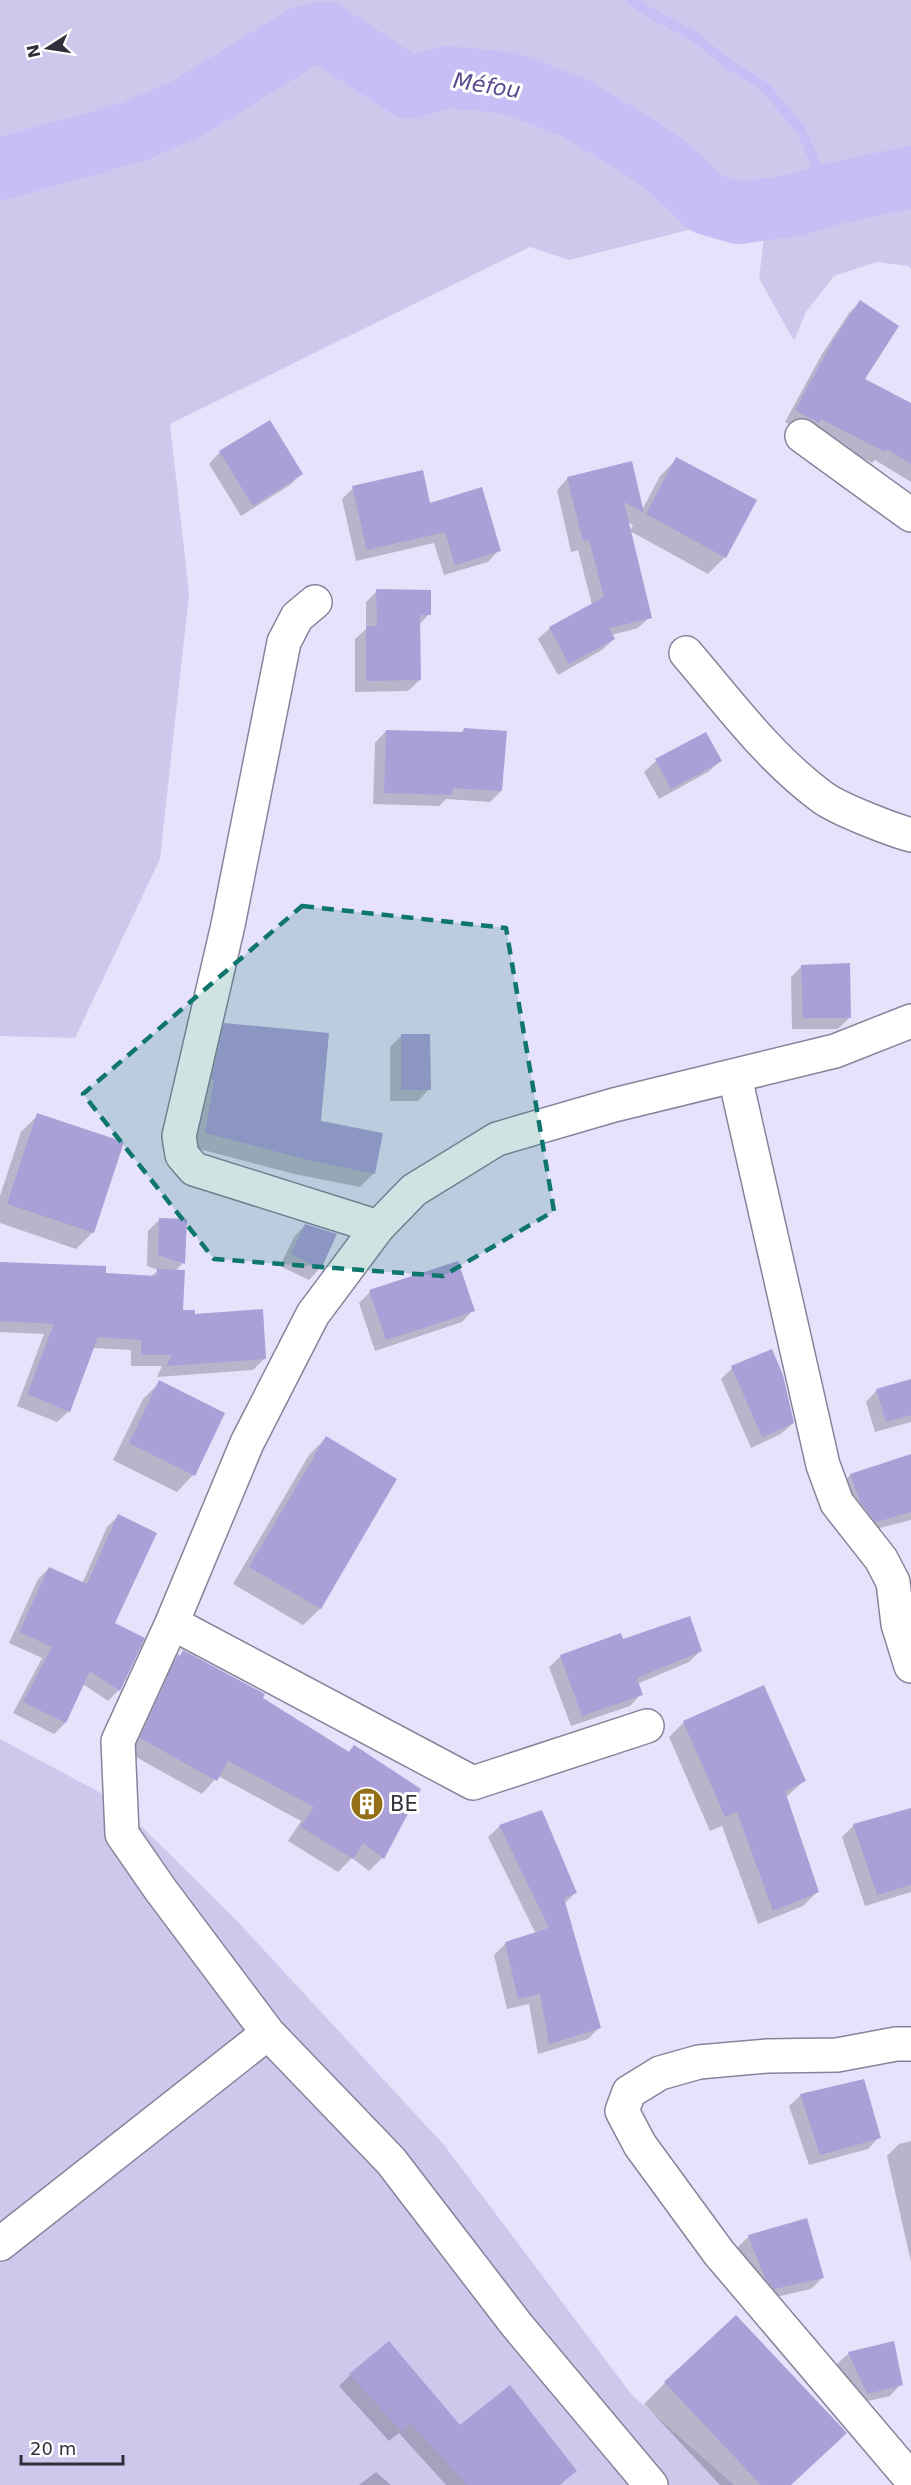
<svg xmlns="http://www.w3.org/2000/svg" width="911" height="2485" font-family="'DejaVu Sans',sans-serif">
<rect width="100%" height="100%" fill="#e7e2fc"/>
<path fill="#cfc8ed" d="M 0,0 L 911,0 L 911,269 L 908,266 L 877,262 L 834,276 L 806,312 L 794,341 L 759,278 L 764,237 L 748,238 L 688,230 L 569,260 L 530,247 L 170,424 L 189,594 L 160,859 L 75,1038 L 0,1036 Z
M 0,1739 L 116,1801 L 238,1922 L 444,2145 L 632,2395 L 734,2485 L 0,2485 Z"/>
<path fill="#0003" d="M 860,302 L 863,380 L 911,405 L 911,482 L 875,460 L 872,463 L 810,430 L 806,433 L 785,422 L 822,354 L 849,313 Z
M 269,422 L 301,474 L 290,485 L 241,516 L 209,464 L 220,452 Z
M 677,459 L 725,557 L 708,574 L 630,531 L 633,525 L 627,521 L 650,617 L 638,628 L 612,635 L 614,639 L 602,650 L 558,675 L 538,639 L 550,628 L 592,605 L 578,550 L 571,552 L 557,490 L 568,478 L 630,463 L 642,510 L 660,476 Z
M 353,488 L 429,505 L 499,550 L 488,562 L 444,575 L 434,543 L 356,561 L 342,499 Z
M 377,591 L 429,614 L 419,625 L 420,680 L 408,691 L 355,692 L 355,639 L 366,629 L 366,602 Z
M 464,729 L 501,791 L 490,802 L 446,799 L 439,806 L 373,804 L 375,743 L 386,731 L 460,734 Z
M 705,734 L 720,761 L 708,772 L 659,799 L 644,772 L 656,761 Z
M 802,966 L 850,1017 L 838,1029 L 792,1029 L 791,977 Z
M 225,1025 L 319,1122 L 374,1173 L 360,1187 L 294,1174 L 192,1147 L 211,1039 Z
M 401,1036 L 429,1089 L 418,1101 L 390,1101 L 390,1047 Z
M 38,1115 L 93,1232 L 76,1249 L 0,1223 L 0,1196 L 21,1132 Z
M 160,1219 L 183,1263 L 175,1271 L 181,1312 L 193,1315 L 264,1359 L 253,1370 L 157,1377 L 162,1366 L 131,1366 L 131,1350 L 93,1348 L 69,1411 L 57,1422 L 17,1406 L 44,1334 L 0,1332 L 0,1263 L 104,1275 L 151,1277 L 158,1270 L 147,1266 L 148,1231 Z
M 305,1225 L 320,1268 L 309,1280 L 280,1266 L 294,1237 Z
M 370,1292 L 473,1310 L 462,1322 L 375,1351 L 359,1303 Z
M 732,1368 L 793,1423 L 781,1434 L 751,1448 L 721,1379 Z
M 911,1380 L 911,1422 L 875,1432 L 866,1402 L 877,1390 Z
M 160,1382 L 193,1475 L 177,1492 L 113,1460 L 143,1399 Z
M 326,1438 L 395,1480 L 320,1609 L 303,1625 L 233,1584 L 309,1455 Z
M 907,1457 L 911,1466 L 911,1520 L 864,1532 L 839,1487 L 850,1475 Z
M 118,1516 L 113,1623 L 119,1690 L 108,1701 L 83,1684 L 65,1723 L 54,1734 L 13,1713 L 42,1658 L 9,1643 L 38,1579 L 49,1568 L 82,1584 L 107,1527 Z
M 622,1641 L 700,1651 L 689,1662 L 637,1684 L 641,1694 L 630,1706 L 571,1726 L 549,1667 L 561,1656 Z
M 184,1652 L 348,1753 L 354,1747 L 419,1790 L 382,1858 L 369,1871 L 352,1858 L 338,1872 L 288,1841 L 301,1821 L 218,1776 L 202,1794 L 127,1752 L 165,1670 Z
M 684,1722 L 804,1781 L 786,1797 L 818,1891 L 803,1906 L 758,1924 L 722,1826 L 710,1831 L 669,1737 Z
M 911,1810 L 911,1892 L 865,1906 L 842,1837 L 854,1825 Z
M 500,1826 L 575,1893 L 564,1904 L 599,2028 L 588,2039 L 538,2054 L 529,2004 L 507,2009 L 494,1955 L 506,1943 L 536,1934 L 488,1837 Z
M 801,2095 L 879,2137 L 868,2149 L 809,2165 L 789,2106 Z
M 911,2141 L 911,2262 L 887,2156 L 899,2144 Z
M 749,2236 L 822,2278 L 811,2289 L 763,2300 L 754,2289 L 737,2248 Z
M 849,2353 L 901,2384 L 890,2396 L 855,2404 L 837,2364 Z
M 350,2375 L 460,2427 L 575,2471 L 560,2485 L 446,2485 L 399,2433 L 389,2441 L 339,2386 Z
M 665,2383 L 790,2485 L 720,2485 L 644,2404 Z
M 376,2472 L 391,2485 L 359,2485 Z"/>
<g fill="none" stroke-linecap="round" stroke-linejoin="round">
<path stroke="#c9bdf6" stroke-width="10" d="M 632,0 L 647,11 L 695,37 L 723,60 L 765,87 L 800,129 L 821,174"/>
<path stroke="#c9bdf6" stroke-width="62" d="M 0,169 L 133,132 L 188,108 L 303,37 L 324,32 L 409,88 L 447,77 L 509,83 L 573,107 L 643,149 L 669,168 L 707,204 L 738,213 L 797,205 L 831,194 L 911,177"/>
</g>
<path fill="#ab9fd7" d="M 860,300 L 899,326 L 865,379 L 911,403 L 911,464 L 887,449 L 885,452 L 821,419 L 819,423 L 795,410 L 833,341 Z
M 270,420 L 303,474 L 253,506 L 219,451 Z
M 676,457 L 757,500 L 726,558 L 646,514 Z
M 632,461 L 644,513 L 624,502 L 652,618 L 609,628 L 615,639 L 569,664 L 549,627 L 604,597 L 589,540 L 583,541 L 567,477 Z
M 423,470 L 430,503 L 482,487 L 501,551 L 455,565 L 445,532 L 367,550 L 352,486 Z
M 376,589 L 431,590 L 431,615 L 420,615 L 421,680 L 366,681 L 366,626 L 377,626 Z
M 464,728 L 507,731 L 502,791 L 453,788 L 452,795 L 384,793 L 386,730 L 463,732 Z
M 706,732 L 722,761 L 671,789 L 655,759 Z
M 850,963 L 851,1018 L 803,1018 L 801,965 Z
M 224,1023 L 329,1033 L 321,1121 L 383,1133 L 375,1174 L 308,1160 L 205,1133 L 214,1080 L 211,1080 Z
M 401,1034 L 430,1034 L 431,1090 L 401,1090 Z
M 37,1113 L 124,1142 L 94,1233 L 7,1204 Z
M 159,1218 L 187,1219 L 185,1264 L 158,1255 Z
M 305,1224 L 337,1234 L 321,1269 L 291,1254 Z
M 458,1261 L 475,1311 L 386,1340 L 369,1290 Z
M 0,1262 L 106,1266 L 106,1273 L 157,1276 L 157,1269 L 185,1270 L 183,1310 L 195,1310 L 195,1314 L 263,1309 L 266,1359 L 166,1366 L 172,1355 L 141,1355 L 141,1340 L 98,1337 L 70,1412 L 27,1394 L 54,1324 L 0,1321 Z
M 772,1349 L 783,1375 L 794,1423 L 762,1437 L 731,1366 Z
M 911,1379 L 911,1415 L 886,1422 L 876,1389 Z
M 159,1380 L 225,1413 L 195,1476 L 129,1443 Z
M 326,1436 L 397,1479 L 321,1609 L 249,1567 Z
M 911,1454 L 911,1512 L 876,1522 L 860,1502 L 850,1474 Z
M 118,1514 L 157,1533 L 115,1623 L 145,1638 L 120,1691 L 90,1671 L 66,1723 L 23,1702 L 52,1647 L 19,1632 L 49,1567 L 87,1584 Z
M 690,1616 L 702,1651 L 637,1678 L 643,1695 L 582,1716 L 560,1655 L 621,1633 L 623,1639 Z
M 183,1650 L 265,1694 L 263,1698 L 349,1752 L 354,1745 L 421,1789 L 384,1859 L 363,1843 L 353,1859 L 300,1827 L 314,1807 L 228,1761 L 217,1781 L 140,1738 L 178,1654 L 180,1656 Z
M 764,1685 L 806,1781 L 785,1791 L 819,1892 L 773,1911 L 737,1812 L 725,1817 L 683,1721 Z
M 911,1808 L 911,1885 L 877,1895 L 853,1824 Z
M 542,1810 L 577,1893 L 564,1898 L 601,2028 L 549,2044 L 540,1994 L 518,1999 L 505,1942 L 549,1928 L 499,1825 Z
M 864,2079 L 881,2138 L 820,2155 L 800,2094 Z
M 807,2218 L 824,2278 L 774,2289 L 765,2278 L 748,2235 Z
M 736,2315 L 847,2433 L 791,2485 L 761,2485 L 664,2382 Z
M 389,2341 L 460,2425 L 510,2385 L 577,2471 L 558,2485 L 467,2485 L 411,2423 L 401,2431 L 349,2374 Z
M 894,2341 L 903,2385 L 867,2394 L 848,2352 Z"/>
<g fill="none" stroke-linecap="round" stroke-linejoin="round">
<g stroke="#87839a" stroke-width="36">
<path id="minor" d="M 802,436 L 911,515
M 315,602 L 297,617 L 284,642 L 228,925 L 179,1136 L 182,1155 L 194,1169 L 378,1227
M 686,653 C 729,703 768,757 822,797 C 838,809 890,829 911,835
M 735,1077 L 823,1465 L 837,1503 L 881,1559 L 893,1582 L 898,1624 L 911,1666
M 172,1623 L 473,1783 L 647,1726
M 911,2044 L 896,2044 L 837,2055 L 767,2056 L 699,2062 L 660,2073 L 629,2092 L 622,2111 L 640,2145 L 719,2253 L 911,2479
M 0,2244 L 268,2033
M 651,2485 L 516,2324 L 391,2161 L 268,2033 L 160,1889 L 122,1834 L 118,1741 L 172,1623 L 247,1443 L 313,1314 L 378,1227 L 414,1190 L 497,1139 L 614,1105 L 835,1051 L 911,1021"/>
</g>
<use href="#minor" stroke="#fff" stroke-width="33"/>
</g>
<path fill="#0f766e" fill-opacity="0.2" stroke="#0f766e" stroke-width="4.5" stroke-dasharray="12 8" stroke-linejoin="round" d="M 302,906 L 506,928 L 554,1211 L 443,1276 L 214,1259 L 83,1094 Z"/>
<defs>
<g id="building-disc" transform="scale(1.725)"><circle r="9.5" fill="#936f17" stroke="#fff"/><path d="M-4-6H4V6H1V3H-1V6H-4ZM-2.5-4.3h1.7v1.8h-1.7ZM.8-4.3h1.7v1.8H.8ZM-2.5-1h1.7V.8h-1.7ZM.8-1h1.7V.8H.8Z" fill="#fff"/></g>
</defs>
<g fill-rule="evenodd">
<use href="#building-disc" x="367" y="1804"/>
</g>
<g text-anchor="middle" stroke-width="6" stroke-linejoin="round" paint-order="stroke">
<g font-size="21" fill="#312f39" stroke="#fff" text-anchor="start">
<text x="390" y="1811">BE</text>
</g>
<g font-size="22" font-style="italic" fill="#5b498e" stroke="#fff">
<text transform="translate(487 85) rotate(9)" y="8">Méfou</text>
</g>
</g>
<g transform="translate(48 48) rotate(258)" stroke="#ffffff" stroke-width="4.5" paint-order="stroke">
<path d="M0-4.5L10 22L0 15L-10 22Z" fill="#312f39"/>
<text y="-9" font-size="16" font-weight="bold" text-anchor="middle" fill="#312f39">N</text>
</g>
<path d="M21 2455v9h102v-9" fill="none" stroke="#312f39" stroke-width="3"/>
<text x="30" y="2455" font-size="18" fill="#312f39" stroke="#ffffff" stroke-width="4.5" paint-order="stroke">20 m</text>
</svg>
